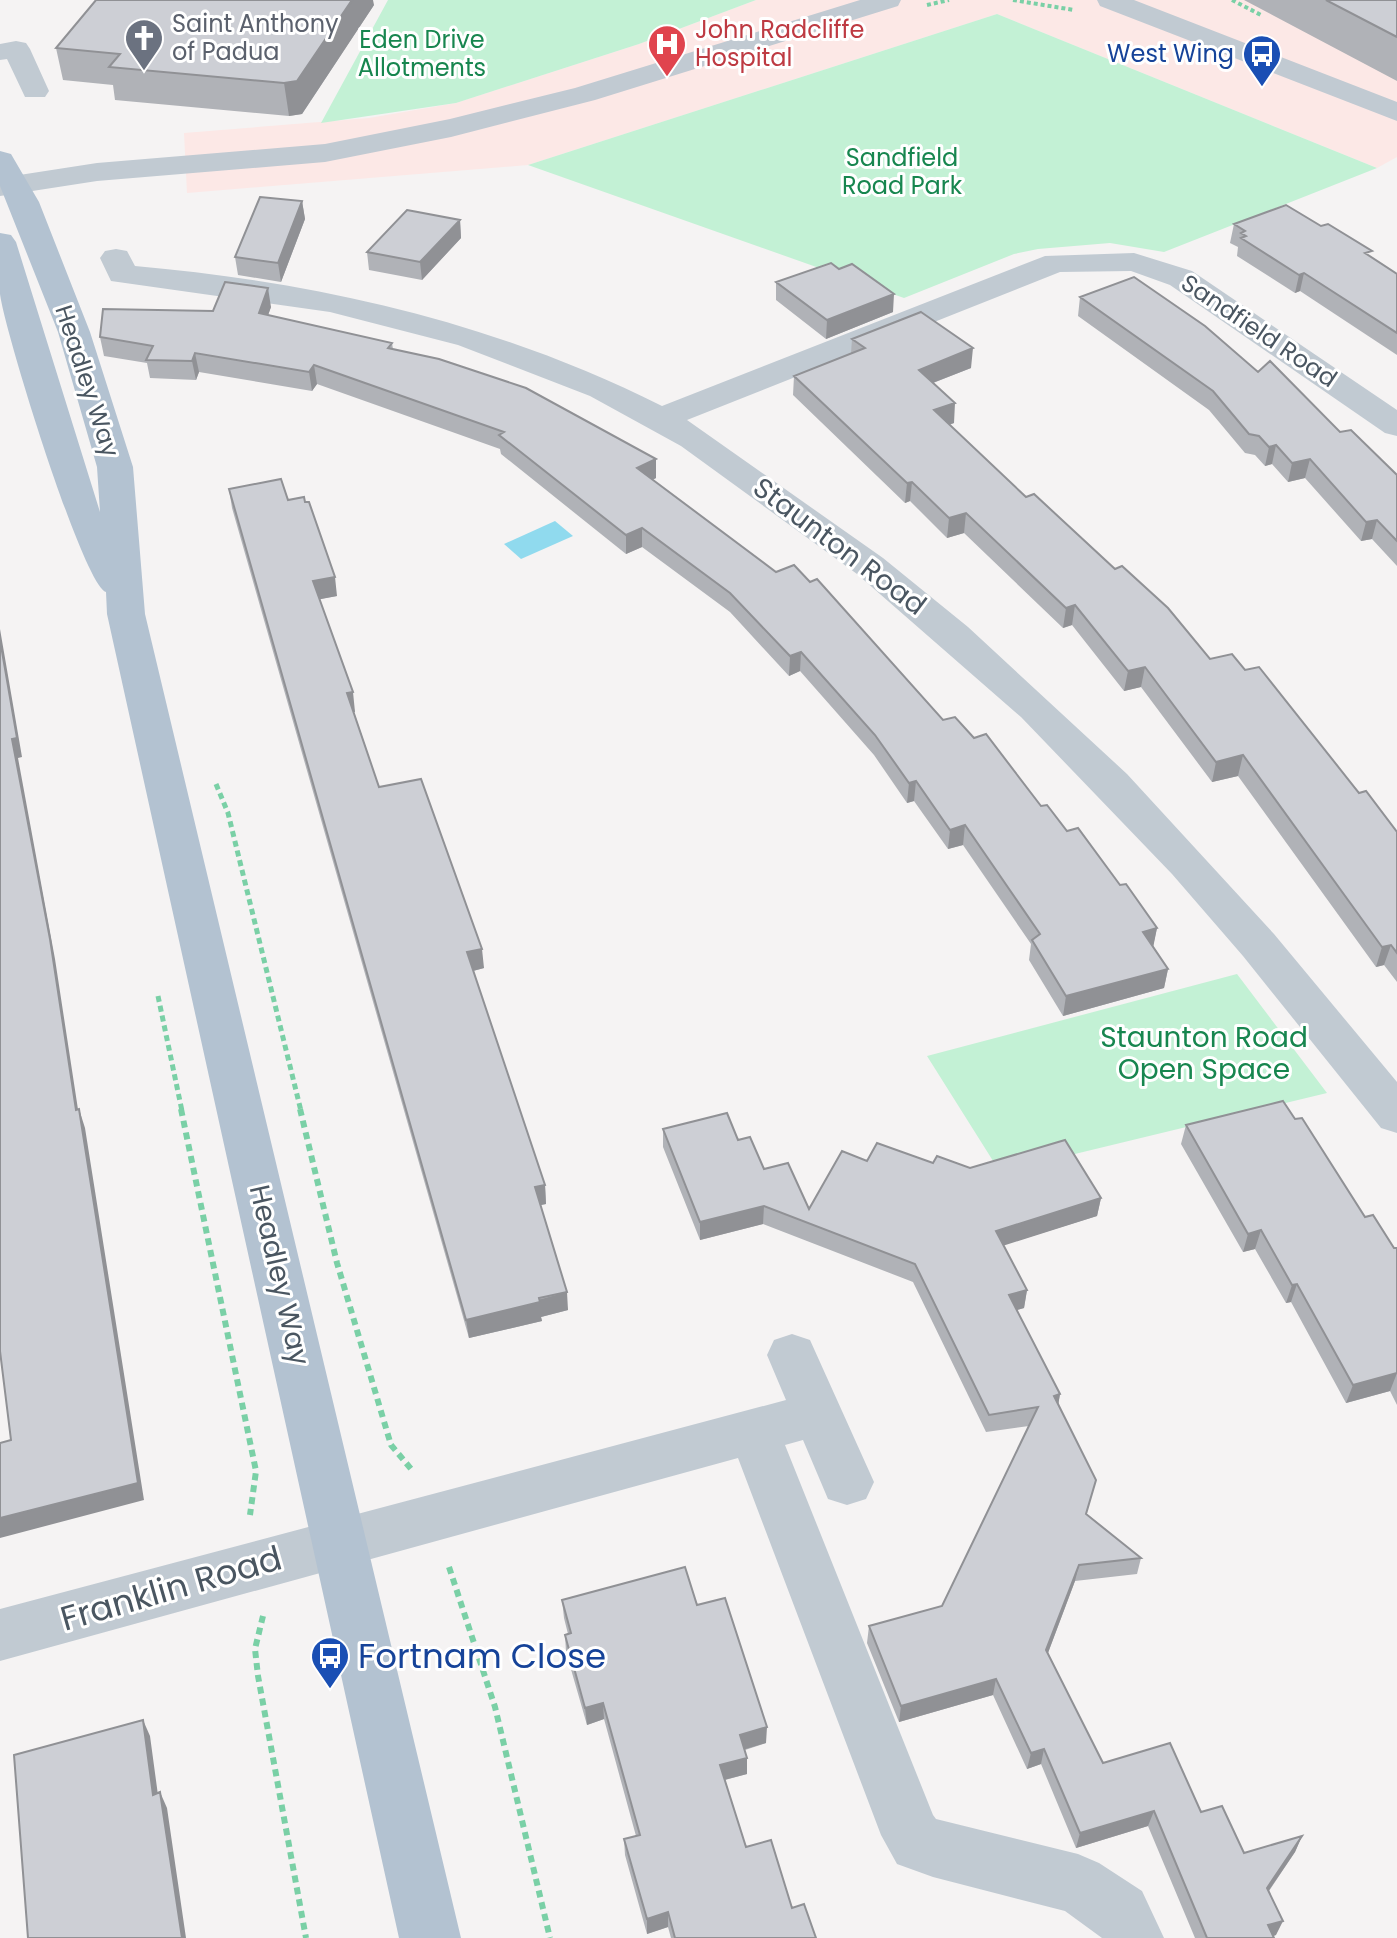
<svg xmlns="http://www.w3.org/2000/svg" width="1397" height="1938" font-family="Poppins,sans-serif">
<rect width="100%" height="100%" fill="#f5f3f3"/>
<path fill="#fce8e6" d="M 756,0 L 1397,0 L 1397,157 L 1377,168 L 997,14 L 528,165 L 187,193 L 184,133 L 369,118 L 456,103 L 639,44 Z"/>
<path fill="#c3f1d5" d="M 388,0 L 756,0 L 639,44 L 456,103 L 321,123 Z
M 997,14 L 1377,168 L 1164,252 L 1110,243 L 1038,249 L 1014,254 L 904,298 L 528,165 Z
M 1237,974 L 1327,1093 L 1000,1172 L 927,1056 Z"/>
<path fill="#90daee" d="M 555,521 L 573,536 L 521,559 L 504,544 Z"/>
<g fill="none" stroke-linecap="round" stroke-linejoin="round">
<path stroke="#7ad0a6" stroke-width="4" stroke-dasharray="4 3" stroke-linecap="butt" d="M 1013,0 L 1074,10
M 1232,0 L 1261,15
M 927,5 L 949,0"/>
<path stroke="#7ad0a6" stroke-width="5" stroke-dasharray="6 4" stroke-linecap="butt" d="M 216,784 L 228,813 L 301,1111
M 158,996 L 182,1111"/>
<path stroke="#7ad0a6" stroke-width="6" stroke-dasharray="7 5" stroke-linecap="butt" d="M 181,1109 L 256,1471 L 250,1515
M 300,1109 L 337,1263 L 391,1445 L 412,1470
M 449,1567 L 495,1707 L 550,1938
M 263,1616 L 255,1649 L 258,1676 L 306,1938"/>
<path fill="#c1cad2" fill-rule="evenodd" d="M 860,0 L 901,0 L 898,6 L 595,100 L 451,137 L 325,162 L 97,181 L 0,196 L 0,178 L 97,163 L 325,144 L 450,119 L 575,88 Z
M 1097,0 L 1134,0 L 1397,102 L 1397,121 L 1100,6 Z
M 16,41 L 26,43 L 30,49 L 49,91 L 45,97 L 25,97 L 7,59 L 0,60 L 0,44 Z
M 116,249 L 127,251 L 135,266 C 318,282 497,323 662,406 L 1045,256 L 1134,253 L 1192,271 L 1397,410 L 1397,436 L 1385,433 L 1170,285 L 1131,271 L 1060,272 L 687,420 L 883,558 L 968,627 L 1127,774 L 1274,934 L 1397,1082 L 1397,1133 L 1381,1128 L 1243,956 L 1172,874 L 1021,717 L 857,574 L 681,446 L 590,396 L 458,345 L 330,312 L 111,281 L 100,258 L 105,251 Z
M 792,1334 L 810,1340 L 874,1482 L 866,1499 L 847,1505 L 828,1499 L 803,1440 L 785,1445 L 933,1815 L 936,1819 L 1078,1854 L 1099,1863 L 1142,1891 L 1164,1938 L 1102,1938 L 1065,1911 L 933,1877 L 897,1864 L 881,1835 L 738,1458 L 0,1661 L 0,1609 L 786,1400 L 767,1355 L 774,1340 Z"/>
<path fill="#b3c2d1" fill-rule="evenodd" d="M 0,151 L 11,154 L 39,202 L 90,332 L 133,467 L 145,614 L 461,1938 L 399,1938 L 107,614 L 106,592 C 83,585 4,329 0,294 C 0,274 0,253 0,233 L 11,235 L 16,242 L 100,512 L 97,467 L 58,332 L 0,186 Z"/>
</g>
<path fill="#b0b2b7" d="M 1244,0 L 1397,0 L 1397,81 Z
M 374,5 L 302,114 L 289,116 L 115,100 L 113,85 L 63,80 L 56,48 Z
M 302,201 L 305,219 L 281,282 L 238,275 L 235,257 Z
M 460,220 L 461,238 L 422,280 L 369,270 L 367,252 Z
M 1234,224 L 1371,257 L 1397,274 L 1397,355 L 1300,291 L 1295,293 L 1237,256 L 1238,247 L 1230,243 Z
M 839,269 L 893,312 L 826,339 L 776,300 L 776,282 Z
M 1080,297 L 1258,372 L 1397,475 L 1397,566 L 1372,539 L 1361,541 L 1305,478 L 1288,482 L 1272,464 L 1265,466 L 1255,455 L 1245,453 L 1209,410 L 1078,316 Z
M 271,307 L 268,315 L 392,343 L 393,349 L 656,459 L 656,478 L 652,480 L 943,720 L 974,738 L 1120,885 L 1157,928 L 1153,946 L 1168,969 L 1164,988 L 1063,1016 L 1029,960 L 1031,944 L 963,845 L 948,849 L 914,801 L 907,803 L 874,755 L 800,671 L 789,676 L 730,612 L 642,547 L 626,554 L 501,454 L 500,449 L 317,384 L 312,391 L 199,372 L 196,380 L 150,378 L 147,363 L 104,356 L 100,337 L 213,311 Z
M 852,339 L 971,368 L 933,383 L 954,423 L 949,425 L 1026,497 L 1210,659 L 1245,670 L 1397,832 L 1397,982 L 1384,965 L 1376,967 L 1238,776 L 1212,782 L 1141,687 L 1124,691 L 1072,625 L 1063,628 L 964,533 L 947,538 L 910,501 L 905,503 L 793,395 L 794,376 L 851,353 Z
M 229,489 L 337,596 L 320,599 L 355,712 L 354,712 L 379,787 L 484,968 L 473,971 L 545,1185 L 546,1204 L 540,1205 L 568,1310 L 541,1317 L 542,1321 L 469,1338 L 232,508 Z
M 1295,1119 L 1365,1217 L 1394,1248 L 1397,1248 L 1397,1405 L 1390,1391 L 1346,1403 L 1291,1302 L 1286,1303 L 1255,1249 L 1243,1252 L 1181,1144 L 1186,1125 Z
M 663,1129 L 738,1140 L 764,1169 L 809,1209 L 867,1161 L 933,1163 L 970,1168 L 1101,1198 L 1097,1216 L 1003,1245 L 1027,1290 L 1024,1308 L 1017,1310 L 1060,1394 L 1058,1405 L 1087,1514 L 1141,1558 L 1137,1574 L 1075,1581 L 1048,1653 L 1103,1763 L 1201,1812 L 1244,1853 L 1302,1836 L 1295,1852 L 1269,1891 L 1276,1935 L 1273,1936 L 1274,1938 L 1195,1938 L 1148,1826 L 1076,1848 L 1041,1764 L 1027,1769 L 993,1695 L 899,1722 L 867,1643 L 869,1626 L 942,1606 L 1029,1426 L 986,1432 L 913,1282 L 763,1224 L 700,1240 L 663,1147 Z
M 562,1600 L 697,1605 L 766,1743 L 745,1750 L 747,1774 L 725,1780 L 746,1847 L 816,1938 L 671,1938 L 668,1927 L 647,1934 L 625,1855 L 624,1839 L 636,1836 L 604,1719 L 587,1725 L 566,1652 L 565,1635 L 568,1634 L 564,1618 Z"/>
<path fill="#909195" d="M 352,0 L 373,0 L 374,5 L 302,114 L 289,116 L 284,83 Z
M 302,201 L 305,219 L 281,282 L 278,263 Z
M 460,220 L 461,238 L 422,280 L 420,262 Z
M 1304,273 L 1300,291 L 1295,293 L 1299,275 Z
M 268,288 L 271,307 L 262,332 L 259,313 Z
M 894,294 L 893,312 L 826,339 L 827,320 Z
M 973,348 L 971,368 L 917,389 L 919,370 Z
M 195,353 L 199,372 L 196,380 L 192,361 Z
M 314,365 L 317,384 L 312,391 L 309,372 Z
M 955,403 L 954,423 L 932,430 L 934,410 Z
M 1276,445 L 1272,464 L 1265,466 L 1269,447 Z
M 656,459 L 656,478 L 638,487 L 637,468 Z
M 1310,459 L 1305,478 L 1288,482 L 1292,463 Z
M 912,482 L 910,501 L 905,503 L 907,483 Z
M 966,513 L 964,533 L 947,538 L 949,518 Z
M 1377,520 L 1372,539 L 1361,541 L 1366,522 Z
M 642,528 L 642,547 L 626,554 L 626,535 Z
M 335,577 L 337,596 L 316,600 L 313,581 Z
M 1075,605 L 1072,625 L 1063,628 L 1066,608 Z
M 0,629 L 22,757 L 18,758 L 55,959 L 81,1129 L 76,1110 L 12,739 L 0,640 Z
M 801,652 L 800,671 L 789,676 L 790,656 Z
M 1145,667 L 1141,687 L 1124,691 L 1128,671 Z
M 353,692 L 355,712 L 350,713 L 347,693 Z
M 1243,755 L 1238,776 L 1212,782 L 1216,762 Z
M 916,781 L 914,801 L 907,803 L 909,783 Z
M 965,825 L 963,845 L 948,849 L 950,830 Z
M 1157,928 L 1153,948 L 1143,932 Z
M 1391,945 L 1384,965 L 1376,967 L 1382,947 Z
M 482,949 L 484,968 L 469,972 L 467,952 Z
M 1168,969 L 1164,988 L 1063,1016 L 1066,996 Z
M 79,1109 L 85,1128 L 144,1500 L 0,1538 L 0,1518 Z
M 545,1185 L 546,1204 L 536,1206 L 535,1187 Z
M 1101,1198 L 1097,1216 L 993,1249 L 996,1231 Z
M 764,1206 L 763,1224 L 700,1240 L 700,1222 Z
M 1261,1230 L 1255,1249 L 1243,1252 L 1248,1234 Z
M 1297,1284 L 1291,1302 L 1286,1303 L 1292,1285 Z
M 1027,1290 L 1024,1308 L 1006,1313 L 1009,1295 Z
M 567,1292 L 568,1310 L 541,1317 L 542,1321 L 469,1338 L 466,1320 Z
M 1397,1373 L 1390,1391 L 1346,1403 L 1353,1385 Z
M 1060,1394 L 1057,1412 L 1054,1396 Z
M 1079,1565 L 1075,1581 L 1043,1666 L 1046,1650 Z
M 996,1679 L 993,1695 L 899,1722 L 901,1706 Z
M 603,1703 L 604,1719 L 587,1725 L 585,1708 Z
M 143,1720 L 150,1736 L 160,1810 L 153,1795 Z
M 767,1727 L 766,1743 L 739,1751 L 740,1735 Z
M 1044,1749 L 1041,1764 L 1027,1769 L 1031,1753 Z
M 747,1758 L 747,1774 L 720,1781 L 720,1765 Z
M 160,1792 L 167,1808 L 186,1938 L 182,1938 Z
M 1154,1811 L 1148,1826 L 1076,1848 L 1080,1833 Z
M 1302,1836 L 1295,1852 L 1261,1902 L 1267,1888 Z
M 668,1912 L 668,1927 L 647,1934 L 647,1919 Z
M 1283,1921 L 1276,1935 L 1267,1938 L 1268,1925 Z"/>
<path fill="#cdcfd5" stroke="#909195" stroke-width="2" d="M 96,0 L 352,0 L 297,81 L 284,83 L 109,67 L 120,54 L 56,48 Z
M 1326,0 L 1397,0 L 1397,37 Z
M 260,197 L 302,201 L 278,263 L 235,257 Z
M 1286,205 L 1321,226 L 1328,224 L 1372,251 L 1365,253 L 1397,274 L 1397,333 L 1304,273 L 1299,275 L 1241,238 L 1246,236 L 1241,233 L 1245,231 L 1234,224 Z
M 407,210 L 460,220 L 420,262 L 367,252 Z
M 831,263 L 839,269 L 852,264 L 894,294 L 827,320 L 776,282 Z
M 1134,277 L 1205,326 L 1258,372 L 1270,361 L 1340,432 L 1351,430 L 1397,475 L 1397,541 L 1377,520 L 1366,522 L 1310,459 L 1292,463 L 1276,445 L 1269,447 L 1259,436 L 1249,434 L 1213,391 L 1080,297 Z
M 225,282 L 268,288 L 259,313 L 392,343 L 388,348 L 439,359 L 526,388 L 656,459 L 637,468 L 776,572 L 794,565 L 810,582 L 817,579 L 943,720 L 955,717 L 974,738 L 986,734 L 1041,806 L 1047,805 L 1067,831 L 1078,828 L 1120,885 L 1126,884 L 1157,928 L 1143,932 L 1168,969 L 1066,996 L 1032,940 L 1040,934 L 965,825 L 950,830 L 916,781 L 909,783 L 875,735 L 801,652 L 790,656 L 730,593 L 642,528 L 626,535 L 499,435 L 504,432 L 314,365 L 309,372 L 195,353 L 192,361 L 146,360 L 153,346 L 100,337 L 103,309 L 213,311 Z
M 921,312 L 973,348 L 919,370 L 955,403 L 934,410 L 1026,497 L 1034,494 L 1115,569 L 1122,566 L 1168,608 L 1210,659 L 1232,654 L 1245,670 L 1259,667 L 1359,793 L 1366,791 L 1397,832 L 1397,953 L 1391,945 L 1382,947 L 1243,755 L 1216,762 L 1145,667 L 1128,671 L 1075,605 L 1066,608 L 966,513 L 949,518 L 912,482 L 907,483 L 794,376 L 865,348 L 852,339 Z
M 281,479 L 288,500 L 304,497 L 305,502 L 309,502 L 335,577 L 313,581 L 353,692 L 347,693 L 379,787 L 421,779 L 482,949 L 467,952 L 545,1185 L 535,1187 L 567,1292 L 539,1298 L 540,1302 L 466,1320 L 229,489 Z
M 0,640 L 17,738 L 12,739 L 50,939 L 76,1110 L 79,1109 L 138,1483 L 0,1518 L 0,1443 L 11,1440 L 0,1351 Z
M 1283,1101 L 1295,1119 L 1302,1118 L 1365,1217 L 1373,1215 L 1394,1248 L 1397,1248 L 1397,1373 L 1353,1385 L 1297,1284 L 1292,1285 L 1261,1230 L 1248,1234 L 1186,1125 Z
M 727,1113 L 738,1140 L 750,1137 L 764,1169 L 788,1163 L 809,1209 L 842,1151 L 867,1161 L 877,1143 L 933,1163 L 937,1156 L 970,1168 L 1065,1140 L 1101,1198 L 996,1231 L 1027,1290 L 1009,1295 L 1060,1394 L 1054,1396 L 1096,1480 L 1086,1514 L 1141,1558 L 1079,1565 L 1046,1650 L 1103,1763 L 1170,1743 L 1201,1812 L 1222,1806 L 1244,1853 L 1302,1836 L 1267,1888 L 1283,1921 L 1268,1925 L 1274,1938 L 1207,1938 L 1154,1811 L 1080,1833 L 1044,1749 L 1031,1753 L 996,1679 L 901,1706 L 869,1626 L 942,1606 L 1038,1407 L 989,1415 L 915,1264 L 764,1206 L 700,1222 L 663,1129 Z
M 685,1567 L 697,1605 L 725,1598 L 767,1727 L 740,1735 L 747,1758 L 720,1765 L 746,1847 L 771,1840 L 792,1908 L 804,1904 L 816,1938 L 675,1938 L 668,1912 L 647,1919 L 624,1839 L 640,1835 L 603,1703 L 585,1708 L 565,1635 L 571,1633 L 562,1600 Z
M 143,1720 L 153,1795 L 160,1792 L 182,1938 L 28,1938 L 14,1755 Z"/>
<defs>
<g id="church-pin" transform="scale(2)"><path d="M0 17L-7.5 6A9.5 9.5 0 1 1 7.5 6Z" fill="#6b7280" stroke="#fff"/><path d="M-1.2-6h2.4v3.5h3.3v2.4h-3.3V6h-2.4V-.1h-3.3v-2.4h3.3Z" fill="#fff"/></g>
<g id="hospital-pin" transform="scale(2)"><path d="M0 17L-7.5 6A9.5 9.5 0 1 1 7.5 6Z" fill="#e0444e" stroke="#fff"/><path d="M-5-5h3v3.5h4V-5h3V5h-3V1.5h-4V5h-3Z" fill="#fff"/></g>
<g id="bus-pin" transform="scale(2)"><path d="M0 17L-7.5 6A9.5 9.5 0 1 1 7.5 6Z" fill="#1a4fb4" stroke="#fff"/><path d="M-5-6H5V4H4V6H2V4H-2V6H-4V4H-5ZM-3.5-4V0h7V-4ZM-3.5 1.2v1.5H-2V1.2ZM2 1.2v1.5H3.5V1.2Z" fill="#fff"/></g>
</defs>
<g fill-rule="evenodd">
<use href="#church-pin" x="144" y="38"/>
<use href="#hospital-pin" x="667" y="44"/>
<use href="#bus-pin" x="1262" y="54"/>
<use href="#bus-pin" x="330" y="1656"/>
</g>
<g text-anchor="middle" stroke-width="6" stroke-linejoin="round" paint-order="stroke">
<g font-size="24" fill="#5b616d" stroke="#fff" text-anchor="start">
<text x="172" y="32">Saint Anthony<tspan x="172" dy="28">of Padua</tspan></text>
</g>
<g font-size="24" fill="#be3a42" stroke="#fff" text-anchor="start">
<text x="695" y="38">John Radcliffe<tspan x="695" dy="28">Hospital</tspan></text>
</g>
<g font-size="24" fill="#17864f" stroke="#fff">
<text x="422" y="48">Eden Drive<tspan x="422" dy="28">Allotments</tspan></text>
<text x="902" y="166">Sandfield<tspan x="902" dy="28">Road Park</tspan></text>
</g>
<g font-size="24" fill="#164399" stroke="#fff" text-anchor="end">
<text x="1234" y="62">West Wing</text>
</g>
<g font-size="24" fill="#4a5661" stroke="#fff">
<text transform="translate(1259 331) rotate(34)" y="8">Sandfield Road</text>
<text transform="translate(87 381) rotate(72)" y="8">Headley Way</text>
</g>
<g font-size="28" fill="#4a5661" stroke="#fff">
<text transform="translate(840 546) rotate(37)" y="10">Staunton Road</text>
<text transform="translate(280 1275) rotate(77)" y="10">Headley Way</text>
</g>
<g font-size="28" fill="#17864f" stroke="#fff">
<text x="1204" y="1047">Staunton Road<tspan x="1204" dy="32">Open Space</tspan></text>
</g>
<g font-size="34" fill="#4a5661" stroke="#fff">
<text transform="translate(171 1588) rotate(-16)" y="12">Franklin Road</text>
</g>
<g font-size="34" fill="#164399" stroke="#fff" text-anchor="start">
<text x="358" y="1668">Fortnam Close</text>
</g>
</g>
</svg>
